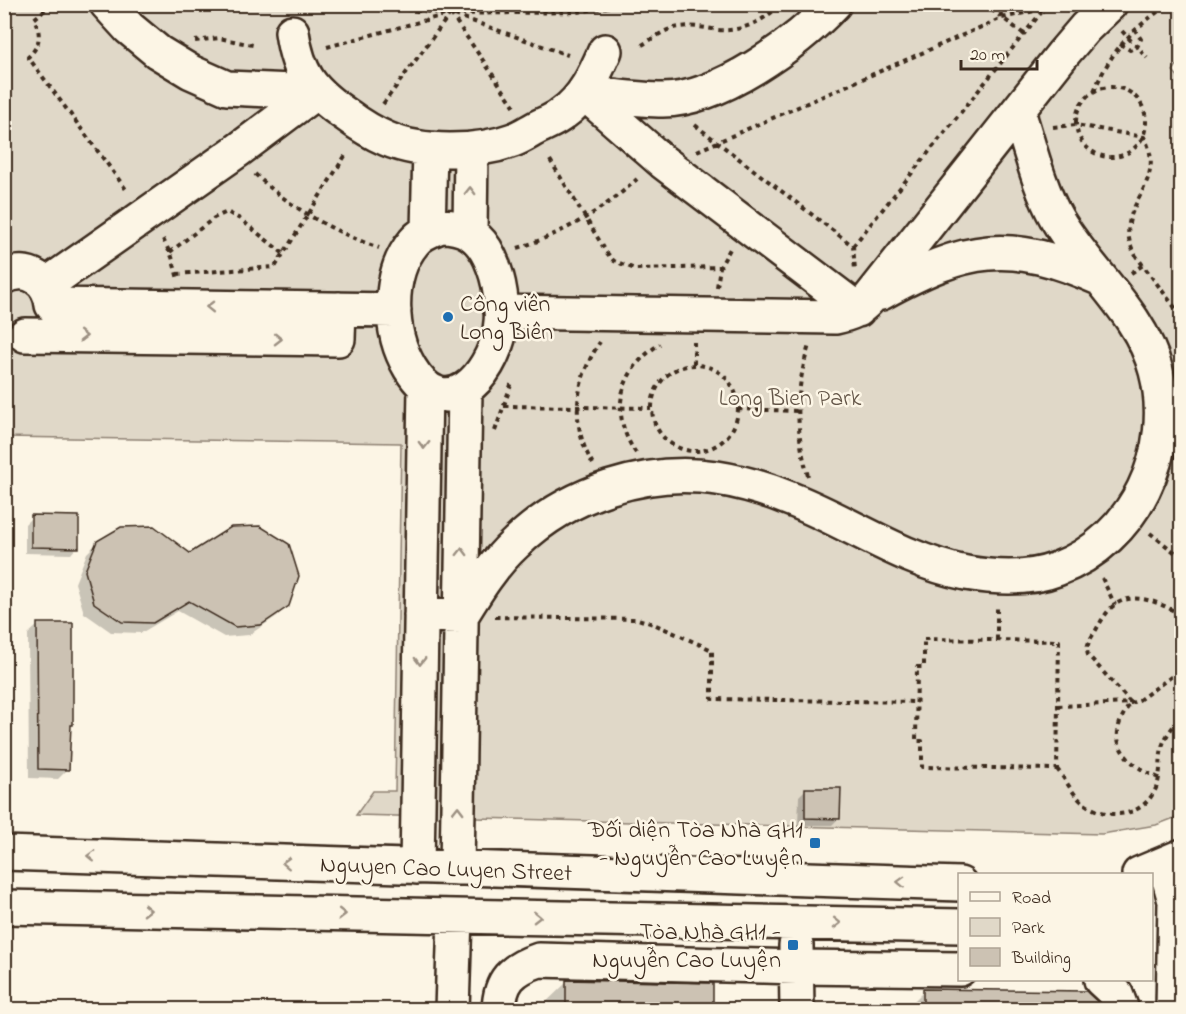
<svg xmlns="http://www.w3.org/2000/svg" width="1186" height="1014" font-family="'Indie Flower',sans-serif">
<rect width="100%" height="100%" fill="#fcf5e5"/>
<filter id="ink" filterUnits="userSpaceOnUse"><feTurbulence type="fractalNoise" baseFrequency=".0167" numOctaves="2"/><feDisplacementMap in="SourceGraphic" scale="12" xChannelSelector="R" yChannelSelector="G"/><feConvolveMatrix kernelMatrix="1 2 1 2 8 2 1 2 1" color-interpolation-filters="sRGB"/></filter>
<g filter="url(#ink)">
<path fill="#e0d8c8" stroke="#8e8173" stroke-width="1.5" d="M 5,5 L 1181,5 L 1181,59 L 1173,71 L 1182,81 L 1182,815 L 1156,825 L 1102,834 L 356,815 L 373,791 L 395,791 L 401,443 L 5,437 Z"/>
<path fill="#0003" d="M 32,517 L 77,547 L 71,554 L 25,553 L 25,524 Z
M 98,542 L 190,555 L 288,605 L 277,616 L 249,635 L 224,637 L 178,611 L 141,633 L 111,632 L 84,613 L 75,583 L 87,553 Z
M 38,625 L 72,725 L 69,728 L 68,769 L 58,779 L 29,778 L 28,634 Z
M 1182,627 L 1182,636 L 1177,631 Z
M 806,789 L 839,818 L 832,825 L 798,825 L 799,796 Z
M 567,982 L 711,1010 L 538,1010 Z
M 924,991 L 1085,1010 L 905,1010 Z"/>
<path fill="#ccc2b3" stroke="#3b2a1e" stroke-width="1.5" d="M 31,515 L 79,516 L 79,548 L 31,547 Z
M 154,526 L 190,553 L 231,527 L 260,526 L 289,544 L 299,576 L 289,606 L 261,625 L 235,627 L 189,601 L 153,623 L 122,622 L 94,603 L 85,571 L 97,541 L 121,527 Z
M 37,623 L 73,623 L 73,725 L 71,725 L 69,770 L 38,769 Z
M 805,788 L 841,788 L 840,819 L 805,818 Z
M 566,980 L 713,983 L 713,1010 L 566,1010 Z
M 923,989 L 1086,991 L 1097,1001 L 1096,1010 L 923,1010 Z"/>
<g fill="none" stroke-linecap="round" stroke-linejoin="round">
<g stroke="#3b2a1e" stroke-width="38">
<path id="minor" d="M 107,4 L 129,28 L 158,52 L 191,72 L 227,88 L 316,92
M 292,32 C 298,75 312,92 348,116 C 360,125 373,133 387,139 C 422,154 478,153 513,140 C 522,137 530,131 538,127 C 546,123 555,120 562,114 C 584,99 595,74 605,51
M 584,93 L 663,162 L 858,310
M 584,93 C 610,95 637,100 663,100 C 719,100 796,44 834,4
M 441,226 C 465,226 480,236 490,258 C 500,280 504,307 500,330 C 491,377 446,427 410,368 C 389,333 386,275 414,242 C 421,233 431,230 441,226 Z
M 428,231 L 430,149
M 470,232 L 471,149
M 4,277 C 28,265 49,280 52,305
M 46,285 L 237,151 L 316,92
M 881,293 C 967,246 1009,238 1101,279
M 52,305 L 394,310
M 501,312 L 835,317 C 850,314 858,311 869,299 L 1062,55 L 1085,28 L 1110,4
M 25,335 L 338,339 L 339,309
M 421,615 L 461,616 C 477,590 493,564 516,543 C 568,493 646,467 717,478 C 743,482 769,490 793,500 C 851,523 904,561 966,573 C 995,578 1029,580 1057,569 C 1135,540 1177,451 1156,371 C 1141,312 1087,271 1057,219 C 1039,188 1029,145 1018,111
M 4,853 L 960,884
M 1165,865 L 1175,901 L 1173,1010
M 417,867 L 425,386
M 457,868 L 465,390
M 1139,874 L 1182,856
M 4,907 L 960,926
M 796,945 L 797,1010
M 1101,980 L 1116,994 L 1122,1010
M 452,1010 L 455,916
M 499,1010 C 500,980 512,969 539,960 L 797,967 L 960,969"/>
</g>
<path stroke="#3b2a1e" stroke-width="4" stroke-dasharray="4.5 4.5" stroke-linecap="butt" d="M 52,4 L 34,19 C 42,34 40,46 28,57 L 128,192
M 353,4 L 451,14 L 578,12 L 624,4
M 519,4 L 519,12
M 984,4 L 1024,34
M 998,4 L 1002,18
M 451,14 L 515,107
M 455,15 L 568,55
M 1122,31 L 1147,58
M 195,41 L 219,38 L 253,45
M 1120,44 L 1130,50 L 1137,47 L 1141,39 L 1135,30
M 642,45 C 654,38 666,28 680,27 C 693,25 705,28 718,30 C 742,32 764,21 781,4
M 327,47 L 448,14
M1076 122a35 35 0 1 1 70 0a35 35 0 1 1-70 0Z
M 1094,91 C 1112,49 1131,30 1169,4
M 383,104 L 450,14
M 695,125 L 853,246 L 855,270
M 1053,127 L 1076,125 L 1144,137 C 1171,187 1107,208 1136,256 L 1182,317
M 697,151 L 1002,18 L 1066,4
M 550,160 L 607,253 L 614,261 L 635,269 L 720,267
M 255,174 C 292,209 332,231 379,248
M 163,239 L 172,257 L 178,279
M 853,246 L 1045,8
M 518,248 C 562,234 604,210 637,179
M 170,252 L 214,218 L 227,212 L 240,219 L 284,254
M 1131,273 L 1143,265
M 177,274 L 275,267 L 345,156
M 717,287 L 720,267 L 731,247
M 694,364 L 694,342
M652 408a43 43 0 1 1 86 0a43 43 0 1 1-86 0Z
M 504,406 L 651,408
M 738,409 L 798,411
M 495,431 L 512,382
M 636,453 C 608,413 620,369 660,344
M 593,464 C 569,425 575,379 600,342
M 808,476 C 795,430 795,392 809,345
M 1150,533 L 1182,558
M 1102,578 L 1115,605
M 495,617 L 638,619 L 656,625 L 712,650 L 712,699 L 917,702
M 924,639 L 1059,641 L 1057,769 L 922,767 L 922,741 L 916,741 L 917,667 L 924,667 Z
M 997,640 L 997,604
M 1058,706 L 1131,703 L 1139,700 L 1182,669
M 1175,724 L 1182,733
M 1057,769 C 1065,779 1072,793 1082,802 C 1105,820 1139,819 1154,792 C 1162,779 1159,762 1162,747 C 1165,736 1174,725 1182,716
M 1159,778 C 1123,763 1103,739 1131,703 L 1088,655 C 1085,645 1091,638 1096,630 C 1100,623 1104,616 1109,610 C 1129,588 1161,602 1182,616"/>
<use href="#minor" stroke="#fcf5e5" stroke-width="33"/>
</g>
<defs><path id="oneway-chevron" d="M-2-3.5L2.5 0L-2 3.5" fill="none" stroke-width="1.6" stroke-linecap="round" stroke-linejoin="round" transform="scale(1.5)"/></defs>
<g stroke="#9c9082">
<use href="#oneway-chevron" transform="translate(470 191) rotate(-89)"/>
<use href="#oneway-chevron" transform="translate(210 307) rotate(-179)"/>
<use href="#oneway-chevron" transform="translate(83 336) rotate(1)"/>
<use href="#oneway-chevron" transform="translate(278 339) rotate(1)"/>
<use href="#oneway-chevron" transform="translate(424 445) rotate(91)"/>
<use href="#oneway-chevron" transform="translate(462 552) rotate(-89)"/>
<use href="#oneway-chevron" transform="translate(420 661) rotate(91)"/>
<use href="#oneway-chevron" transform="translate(458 810) rotate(-89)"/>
<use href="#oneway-chevron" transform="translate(91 856) rotate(-178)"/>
<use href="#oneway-chevron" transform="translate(286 863) rotate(-178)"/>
<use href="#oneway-chevron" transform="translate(901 882) rotate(-178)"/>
<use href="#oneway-chevron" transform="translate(147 910) rotate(1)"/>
<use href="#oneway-chevron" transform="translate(342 914) rotate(1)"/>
<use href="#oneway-chevron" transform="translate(537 917) rotate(1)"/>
<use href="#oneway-chevron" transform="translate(837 923) rotate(1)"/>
</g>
</g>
<g fill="#1f6fb2" stroke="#fcf5e5" stroke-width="2">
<circle cx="448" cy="317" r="6"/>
<rect x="809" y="837" width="12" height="12" rx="3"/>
<rect x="787" y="939" width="12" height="12" rx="3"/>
</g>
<g text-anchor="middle" stroke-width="5" stroke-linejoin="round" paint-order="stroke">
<g font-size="24" fill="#3b2a1e" stroke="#fcf5e5" text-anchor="end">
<text x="460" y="311" text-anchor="start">Công viên<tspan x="460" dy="28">Long Biên</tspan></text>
<text x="803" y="837">Đối diện Tòa Nhà GH1<tspan x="803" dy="28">- Nguyễn Cao Luyện</tspan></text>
<text x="781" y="939">Tòa Nhà GH1 -<tspan x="781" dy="28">Nguyễn Cao Luyện</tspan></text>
</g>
<g font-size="24" fill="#645648" stroke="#fcf5e5">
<text x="790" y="405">Long Bien Park</text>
</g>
<g font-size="24" fill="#3b2a1e" stroke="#fcf5e5">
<text transform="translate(446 868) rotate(2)" y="8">Nguyen Cao Luyen Street</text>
</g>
</g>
<rect width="1186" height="1014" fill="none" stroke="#fcf5e5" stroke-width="24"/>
<rect x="12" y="12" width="1162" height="990" fill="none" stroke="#3b2a1e" stroke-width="2" filter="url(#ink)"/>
<rect x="958" y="873" width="195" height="108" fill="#fcf5e5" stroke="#afa495" stroke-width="1.5"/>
<rect x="970" y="892" width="30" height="9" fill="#fcf5e5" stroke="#afa495" stroke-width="1.5"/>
<text x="1012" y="903" font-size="18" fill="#3b2a1e">Road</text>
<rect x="970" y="918" width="30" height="18" fill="#e0d8c8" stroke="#afa495" stroke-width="1.5"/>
<text x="1012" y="933" font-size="18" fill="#3b2a1e">Park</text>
<rect x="970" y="948" width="30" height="18" fill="#ccc2b3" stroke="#afa495" stroke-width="1.5"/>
<text x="1012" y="963" font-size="18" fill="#3b2a1e">Building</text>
<path d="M961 60v9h76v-9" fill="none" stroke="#3b2a1e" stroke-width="3"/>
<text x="970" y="60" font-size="18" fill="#3b2a1e" stroke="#fcf5e5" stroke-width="4.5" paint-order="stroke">20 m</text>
</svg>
